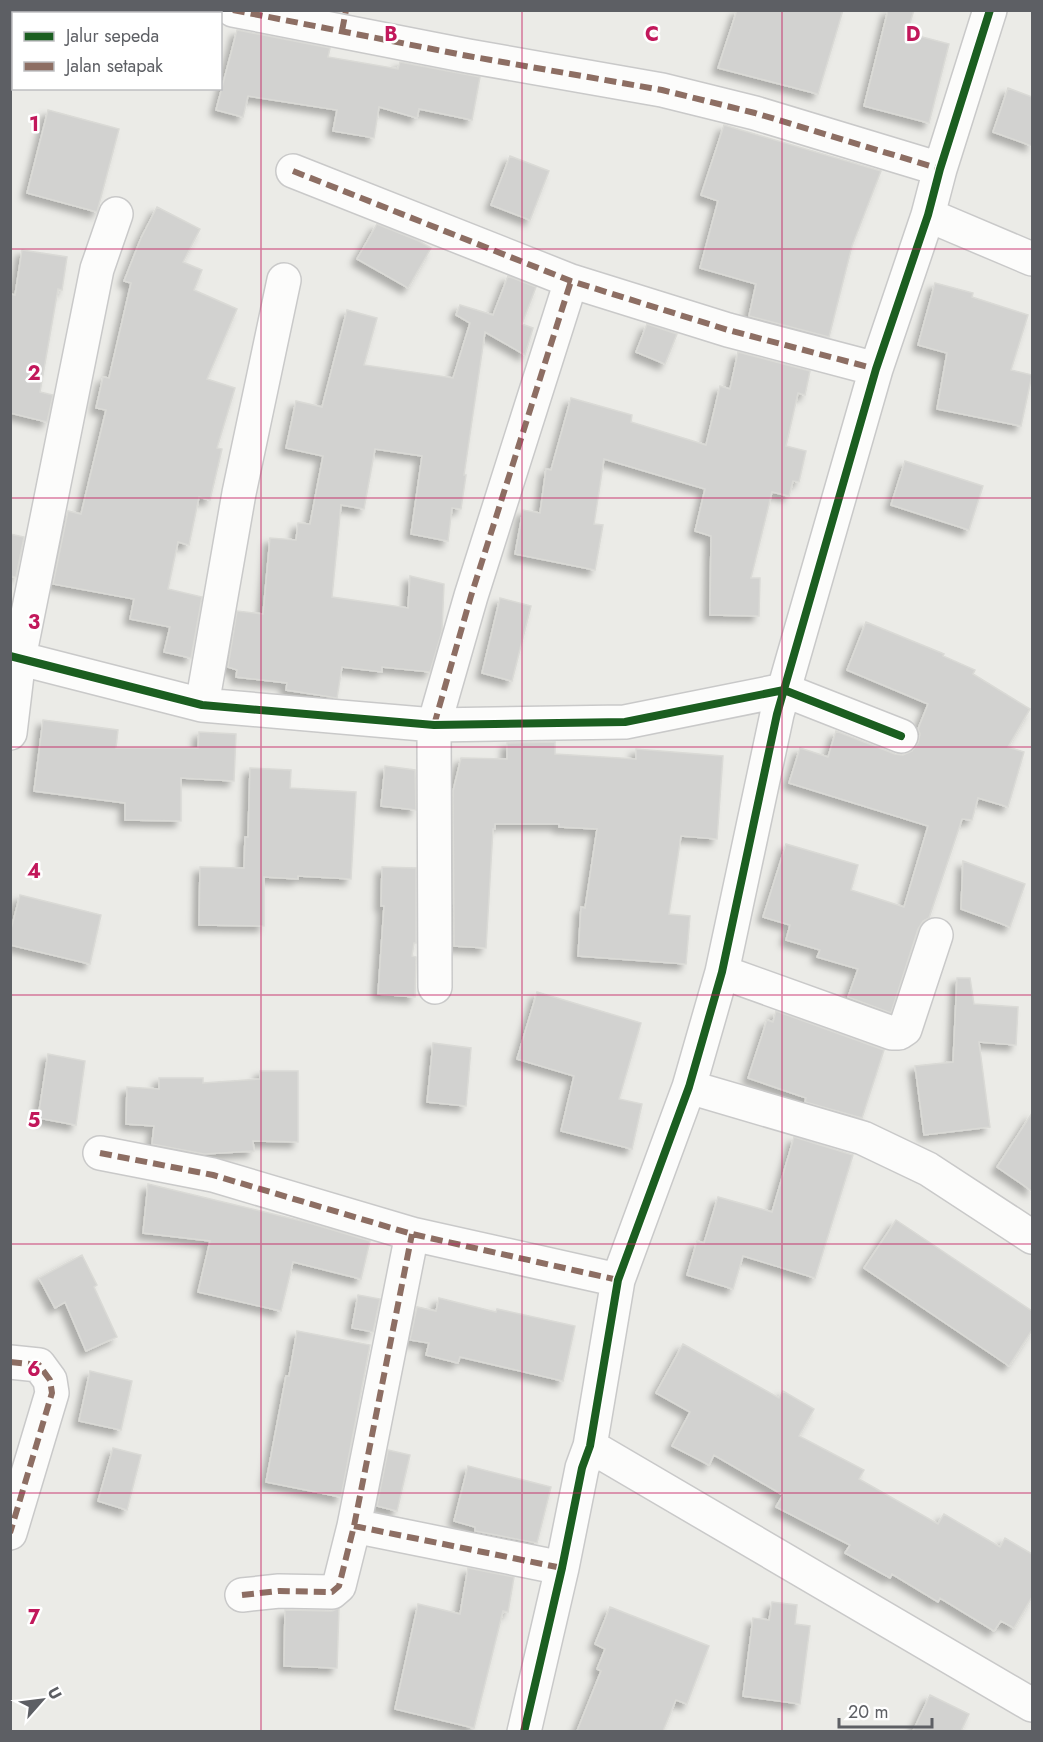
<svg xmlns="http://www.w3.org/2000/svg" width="1043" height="1742" font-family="Jost,sans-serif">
<defs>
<filter id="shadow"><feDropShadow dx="-5.5" dy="5.5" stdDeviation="3" flood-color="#0004"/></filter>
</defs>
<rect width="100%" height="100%" fill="#ebebe7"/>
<path fill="#d2d2d0" stroke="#dadad6" stroke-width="1.5" filter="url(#shadow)" d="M 737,10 L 843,10 L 818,94 L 718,68 Z
M 888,10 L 914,10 L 907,33 L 949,44 L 929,123 L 864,106 Z
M 237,30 L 330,48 L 328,57 L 398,69 L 400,62 L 480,77 L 472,120 L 419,109 L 417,118 L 379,107 L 374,138 L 333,131 L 337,110 L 248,96 L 243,117 L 216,110 Z
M 1008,88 L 1032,97 L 1032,146 L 993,132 Z
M 48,110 L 119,129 L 97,212 L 27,193 Z
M 724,125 L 881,171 L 852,246 L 829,337 L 749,316 L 756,284 L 700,268 L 718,201 L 701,195 Z
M 510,156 L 549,171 L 530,220 L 491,205 Z
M 157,207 L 200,229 L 183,262 L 202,270 L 194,290 L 237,309 L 207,379 L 235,388 L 217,448 L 222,449 L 210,500 L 199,497 L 189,545 L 178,542 L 168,589 L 202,597 L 191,658 L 164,652 L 170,627 L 130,619 L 134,599 L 53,584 L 68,511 L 81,514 L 106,410 L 96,408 L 103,377 L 109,378 L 131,283 L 124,281 L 141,238 Z
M 377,224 L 419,241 L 431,248 L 408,288 L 357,259 Z
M 22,250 L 67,257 L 62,290 L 58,289 L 40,392 L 53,395 L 47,422 L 10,413 L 10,294 L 15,295 Z
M 508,276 L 536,287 L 522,324 L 533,328 L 525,355 L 485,332 L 464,475 L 466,475 L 461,509 L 452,508 L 448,541 L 411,534 L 422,456 L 375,449 L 364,509 L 341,505 L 332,597 L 408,608 L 410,576 L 444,584 L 442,631 L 430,672 L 382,667 L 382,672 L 342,667 L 337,698 L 286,690 L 287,683 L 236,677 L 237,670 L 228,667 L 237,611 L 263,614 L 270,538 L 296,540 L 298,523 L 310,524 L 323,456 L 286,448 L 296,401 L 322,407 L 347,310 L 377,318 L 364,365 L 453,378 L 470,323 L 456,315 L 460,305 L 493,315 Z
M 935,283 L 973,293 L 972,297 L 1028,315 L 1011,370 L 1032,375 L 1021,426 L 937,409 L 947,353 L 918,345 Z
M 647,324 L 677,334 L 665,364 L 636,352 Z
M 738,352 L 810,371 L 805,395 L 798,393 L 786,446 L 806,451 L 799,482 L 793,481 L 789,496 L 772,492 L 751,578 L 760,578 L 759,616 L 710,615 L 711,536 L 695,531 L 705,489 L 604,459 L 594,524 L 603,525 L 595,570 L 515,554 L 523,510 L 540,513 L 546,469 L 551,470 L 571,398 L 632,415 L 631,422 L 706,445 L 720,386 L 730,389 Z
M 905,461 L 983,486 L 969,530 L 891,505 Z
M 10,534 L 24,537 L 16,577 L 10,576 Z
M 500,598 L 531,606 L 512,681 L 482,673 Z
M 866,622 L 944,654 L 943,656 L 975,670 L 973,674 L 1030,709 L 1008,747 L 1024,752 L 1008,807 L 978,798 L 972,820 L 962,819 L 929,918 L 923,921 L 918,929 L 891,1013 L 848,997 L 858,969 L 817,957 L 820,950 L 786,940 L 790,925 L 763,917 L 786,844 L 858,865 L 851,890 L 904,907 L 928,826 L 789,783 L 800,748 L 828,757 L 836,731 L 895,754 L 903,755 L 912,751 L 918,743 L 920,734 L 918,729 L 928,704 L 847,670 Z
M 43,720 L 118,730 L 116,748 L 198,748 L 199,732 L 236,734 L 234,781 L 181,778 L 181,821 L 125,820 L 125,803 L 34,791 Z
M 555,742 L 555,754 L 636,759 L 636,749 L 723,756 L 717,839 L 681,836 L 669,914 L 690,916 L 686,964 L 578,956 L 581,907 L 585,908 L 597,829 L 559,827 L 559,824 L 495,824 L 495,829 L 493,829 L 486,948 L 454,946 L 453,791 L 461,758 L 507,759 L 507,743 Z
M 385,766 L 415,770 L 416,810 L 381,806 Z
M 250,768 L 291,770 L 290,788 L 356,792 L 351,879 L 298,876 L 298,879 L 264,877 L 264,926 L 199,925 L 200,867 L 244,868 L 245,837 L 248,837 Z
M 963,861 L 1025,884 L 1010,927 L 961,909 Z
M 382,867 L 416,868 L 416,943 L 414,943 L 412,956 L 416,957 L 415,997 L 378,994 L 384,906 L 381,906 Z
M 20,895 L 101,915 L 90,964 L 10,945 L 10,933 Z
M 957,978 L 970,978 L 974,1004 L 1018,1007 L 1016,1045 L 979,1042 L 990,1127 L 924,1135 L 915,1066 L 953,1062 Z
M 537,992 L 641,1023 L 619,1099 L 642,1104 L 632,1149 L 561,1131 L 574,1076 L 517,1059 Z
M 776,1011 L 884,1050 L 862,1118 L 805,1102 L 806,1098 L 748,1078 L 767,1020 L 773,1022 Z
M 433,1043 L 471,1048 L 466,1106 L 427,1102 Z
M 48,1054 L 85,1061 L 76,1125 L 38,1118 Z
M 260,1071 L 298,1071 L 298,1142 L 253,1141 L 254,1151 L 204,1154 L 152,1144 L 154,1126 L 126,1124 L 127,1087 L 159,1089 L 159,1078 L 203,1078 L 203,1083 L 260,1079 Z
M 1032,1113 L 1032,1191 L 997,1167 Z
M 794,1137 L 853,1155 L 815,1278 L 743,1256 L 733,1289 L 687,1275 L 697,1241 L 704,1243 L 718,1197 L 772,1212 Z
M 148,1184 L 306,1222 L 370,1241 L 361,1279 L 293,1262 L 281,1311 L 198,1292 L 210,1241 L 143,1233 Z
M 896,1220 L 1032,1311 L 1032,1330 L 1009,1366 L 864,1268 Z
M 82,1255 L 97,1285 L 94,1287 L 117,1337 L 86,1351 L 65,1302 L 55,1308 L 39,1278 Z
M 358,1295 L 380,1299 L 373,1332 L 352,1328 Z
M 439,1298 L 496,1312 L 497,1309 L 575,1326 L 563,1381 L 460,1357 L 458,1363 L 426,1355 L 429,1343 L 410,1340 L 417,1307 L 436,1311 Z
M 297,1331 L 370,1345 L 341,1497 L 266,1482 L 286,1376 L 289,1376 Z
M 683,1344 L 779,1398 L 783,1391 L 814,1409 L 799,1436 L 864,1470 L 859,1479 L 938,1524 L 944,1514 L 1000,1547 L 1005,1538 L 1032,1554 L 1032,1597 L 1014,1628 L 1001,1621 L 994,1631 L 940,1598 L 938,1602 L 892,1574 L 890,1578 L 845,1553 L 850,1545 L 776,1507 L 783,1495 L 714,1455 L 709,1465 L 672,1446 L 690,1412 L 656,1393 Z
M 90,1371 L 132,1381 L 121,1430 L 79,1421 Z
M 113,1448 L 141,1455 L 127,1510 L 98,1501 Z
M 388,1450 L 410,1455 L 397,1511 L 377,1506 Z
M 468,1466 L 551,1487 L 537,1543 L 475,1531 L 475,1527 L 454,1521 Z
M 468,1568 L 514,1577 L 508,1612 L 503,1611 L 474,1728 L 395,1709 L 418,1604 L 460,1614 Z
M 772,1602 L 797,1605 L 795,1624 L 810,1626 L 800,1704 L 743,1696 L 753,1618 L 769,1620 Z
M 610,1607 L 709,1646 L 687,1704 L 676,1700 L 663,1731 L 577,1731 L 601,1671 L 597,1669 L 605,1649 L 595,1644 Z
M 339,1608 L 337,1668 L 284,1666 L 285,1610 L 332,1611 Z
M 930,1695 L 969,1714 L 961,1731 L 913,1731 Z"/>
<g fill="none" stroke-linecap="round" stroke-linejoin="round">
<g stroke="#c9c9c9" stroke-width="36">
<path id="minor" d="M 233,10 L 468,56 L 662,90 L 755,113 L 940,169
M 293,171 L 571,281 L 728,330 L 876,369
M 928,215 L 1032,259
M 10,656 L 202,705 L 434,725 L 625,722 L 784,690 L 901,736
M 202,705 L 239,493 L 284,280
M 10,733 L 19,658 L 97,269 L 116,214
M 722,972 L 892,1033 L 899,1033 L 905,1029 L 936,935
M 435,987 L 434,725 L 471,596 L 571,281
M 689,1087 L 863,1138 L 928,1169 L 1032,1237
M 100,1153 L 213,1175 L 412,1234 L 618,1280
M 10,1362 L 39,1365 L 50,1380 L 52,1393 L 10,1533
M 590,1446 L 1032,1705
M 354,1526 L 562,1568
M 242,1595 L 279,1591 L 332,1592 L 339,1586 L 354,1526 L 412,1234
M 524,1732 L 562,1568 L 582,1468 L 590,1446 L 618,1280 L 689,1087 L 722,972 L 777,714 L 876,369 L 928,215 L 940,169 L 990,10"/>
</g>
<use href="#minor" stroke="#fcfcfb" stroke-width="33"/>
<path stroke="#8d6e63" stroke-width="6" stroke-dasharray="12 6" stroke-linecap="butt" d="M 233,10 L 468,56 L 662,90 L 755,113 L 940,169
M 342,31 L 346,10
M 293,171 L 571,281 L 728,330 L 876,369
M 434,725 L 471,596 L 571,281
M 100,1153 L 213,1175 L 412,1234 L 618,1280
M 10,1362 L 39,1365 L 50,1380 L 52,1393 L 10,1533
M 354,1526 L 562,1568
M 242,1595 L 279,1591 L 332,1592 L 339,1586 L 354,1526 L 412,1234"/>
<g stroke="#fff" stroke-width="11">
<path id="cycleway" d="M 10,656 L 202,705 L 434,725 L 625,722 L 784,690 L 901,736
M 524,1732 L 562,1568 L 582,1468 L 590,1446 L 618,1280 L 689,1087 L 722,972 L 777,714 L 876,369 L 928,215 L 940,169 L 990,10"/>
</g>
<use href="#cycleway" stroke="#1b5e20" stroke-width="8"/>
</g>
<path fill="none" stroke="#c2185b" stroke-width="1.5" stroke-opacity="0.55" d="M 261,10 L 261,1732M 522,10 L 522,1732M 782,10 L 782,1732M 10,249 L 1032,249M 10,498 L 1032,498M 10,747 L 1032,747M 10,995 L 1032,995M 10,1244 L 1032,1244M 10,1493 L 1032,1493"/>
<g font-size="20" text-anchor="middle" font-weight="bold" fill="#c2185b" stroke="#fff" stroke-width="5" stroke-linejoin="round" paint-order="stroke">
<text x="391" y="41">B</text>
<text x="652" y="41">C</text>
<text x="913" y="41">D</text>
<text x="34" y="131">1</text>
<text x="34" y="380">2</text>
<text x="34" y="629">3</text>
<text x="34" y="878">4</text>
<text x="34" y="1127">5</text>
<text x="34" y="1376">6</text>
<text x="34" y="1624">7</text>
</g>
<rect width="1043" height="1742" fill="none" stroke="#5d5f64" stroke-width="24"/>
<rect x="12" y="12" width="210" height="78" fill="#ffffff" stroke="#bebfc1" stroke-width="1.5"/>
<rect x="24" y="32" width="30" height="9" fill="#1b5e20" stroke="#bebfc1" stroke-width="1.5"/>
<text x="66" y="42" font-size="18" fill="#5d5f64">Jalur sepeda</text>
<rect x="24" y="62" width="30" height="9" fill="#8d6e63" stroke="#bebfc1" stroke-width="1.5"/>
<text x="66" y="72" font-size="18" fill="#5d5f64">Jalan setapak</text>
<g transform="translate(42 1700) rotate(62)" stroke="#ffffff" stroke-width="4.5" paint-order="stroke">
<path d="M0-4.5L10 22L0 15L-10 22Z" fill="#5d5f64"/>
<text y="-9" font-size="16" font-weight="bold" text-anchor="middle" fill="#5d5f64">U</text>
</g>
<path d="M839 1718v9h93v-9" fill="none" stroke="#5d5f64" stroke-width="3"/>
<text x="848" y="1718" font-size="18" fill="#5d5f64" stroke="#ffffff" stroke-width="4.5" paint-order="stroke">20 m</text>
</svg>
